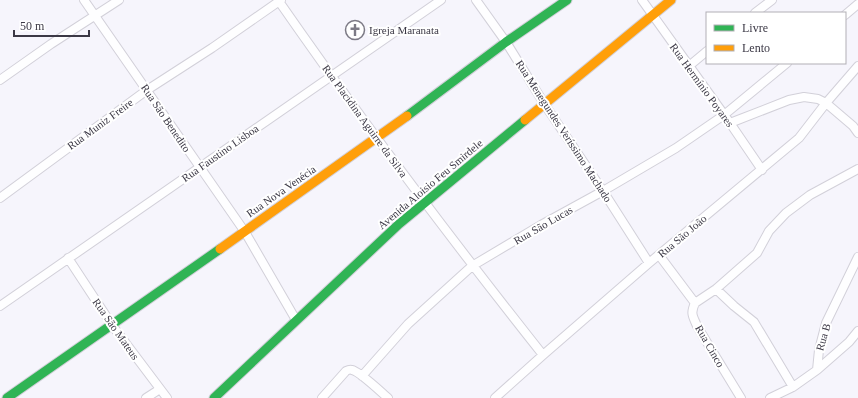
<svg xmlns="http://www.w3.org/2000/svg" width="858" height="398" font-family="'Times New Roman',serif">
<rect width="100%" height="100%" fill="#f6f5fc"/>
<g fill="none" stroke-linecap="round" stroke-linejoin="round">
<g stroke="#d2d0d9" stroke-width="10">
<path id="street" d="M 84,0 L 245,232 L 296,320
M 278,0 C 362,121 451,239 543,355
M 476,0 L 506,42 L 545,105 L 603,191 L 649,263
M 642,0 L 730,123 L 762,170
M 755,13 L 772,0
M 845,15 L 858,4
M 689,66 L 707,51
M 0,80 L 51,44 L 119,0
M 730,123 L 789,100 L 804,97 L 818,99 L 826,103 L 853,126 L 858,133
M 0,198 L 147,90 L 212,48 L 281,0
M 659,255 L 695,303 C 690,314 693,316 697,326 L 741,398
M 68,258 L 112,325 L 167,398
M 716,289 L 734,306 L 754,322 L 793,387
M 695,303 L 716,289 L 757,253 L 769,231 L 786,213 L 810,195 L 858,169
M 0,306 L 441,0
M 817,370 L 849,342 L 858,331
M 362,376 L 408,324 L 472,266 L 541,225 L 603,191 L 676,148 L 724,115 L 787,63
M 146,398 L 160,389
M 322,398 L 346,371 C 348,370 350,369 352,370 C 359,371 381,392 388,398
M 495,398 L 543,355 L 649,263 L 799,138 L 826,103 L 858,66
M 770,398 L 793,387 L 817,370 L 819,350 L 826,323 L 858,257"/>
</g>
<g stroke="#d2d0d9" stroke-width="11">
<path id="fast" d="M 407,116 L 506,42 L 567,0
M 7,398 L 220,249
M 214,398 L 399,224 L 525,120"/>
</g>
<g stroke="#d2d0d9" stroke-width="11">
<path id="slow" d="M 525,120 L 671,0
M 220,249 L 407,116"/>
</g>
<use href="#street" stroke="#fefeff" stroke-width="8"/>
<use href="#fast" stroke="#30b455" stroke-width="9"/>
<use href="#slow" stroke="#ff9f0a" stroke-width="9"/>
</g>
<defs>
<g id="church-ring" transform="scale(1)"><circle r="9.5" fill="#fff" stroke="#7c7a85" stroke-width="1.5"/><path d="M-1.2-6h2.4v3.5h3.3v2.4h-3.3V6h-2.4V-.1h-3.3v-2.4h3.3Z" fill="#7c7a85"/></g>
</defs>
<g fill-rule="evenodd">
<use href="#church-ring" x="355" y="30"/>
</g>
<g text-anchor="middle" stroke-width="4" stroke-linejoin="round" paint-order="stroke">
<g font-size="11" fill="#3b3845" stroke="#fff" text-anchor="start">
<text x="369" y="34">Igreja Maranata</text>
</g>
<g font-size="11" fill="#3b3845" stroke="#fff">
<text transform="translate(702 85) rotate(54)" y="4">Rua Hermínio Poyares</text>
<text transform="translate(166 118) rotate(56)" y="4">Rua São Benedito</text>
<text transform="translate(365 121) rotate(54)" y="4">Rua Placidina Aguirre da Silva</text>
<text transform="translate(100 124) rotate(-36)" y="4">Rua Muniz Freire</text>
<text transform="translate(564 131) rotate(57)" y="4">Rua Menegundes Veríssimo Machado</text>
<text transform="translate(220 153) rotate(-35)" y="4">Rua Faustino Lisboa</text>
<text transform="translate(430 184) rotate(-40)" y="4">Avenida Aloisio Feu Smirdele</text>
<text transform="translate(281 191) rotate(-35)" y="4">Rua Nova Venécia</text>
<text transform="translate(543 225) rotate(-30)" y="4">Rua São Lucas</text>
<text transform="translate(682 236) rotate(-40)" y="4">Rua São João</text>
<text transform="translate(116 329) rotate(55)" y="4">Rua São Mateus</text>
<text transform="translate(823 337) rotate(-74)" y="4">Rua B</text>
<text transform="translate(710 346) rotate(60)" y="4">Rua Cinco</text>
</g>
</g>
<rect x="706" y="12" width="140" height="52" fill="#ffffff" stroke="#b1afb5"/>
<rect x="714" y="25" width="20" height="6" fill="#30b455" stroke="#b1afb5"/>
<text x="742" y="32" font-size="12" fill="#3b3845">Livre</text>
<rect x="714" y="45" width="20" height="6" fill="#ff9f0a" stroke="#b1afb5"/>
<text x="742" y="52" font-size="12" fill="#3b3845">Lento</text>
<path d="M14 30v6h75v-6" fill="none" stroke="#3b3845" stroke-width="2"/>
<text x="20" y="30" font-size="12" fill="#3b3845" stroke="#ffffff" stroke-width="3" paint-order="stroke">50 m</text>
</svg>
